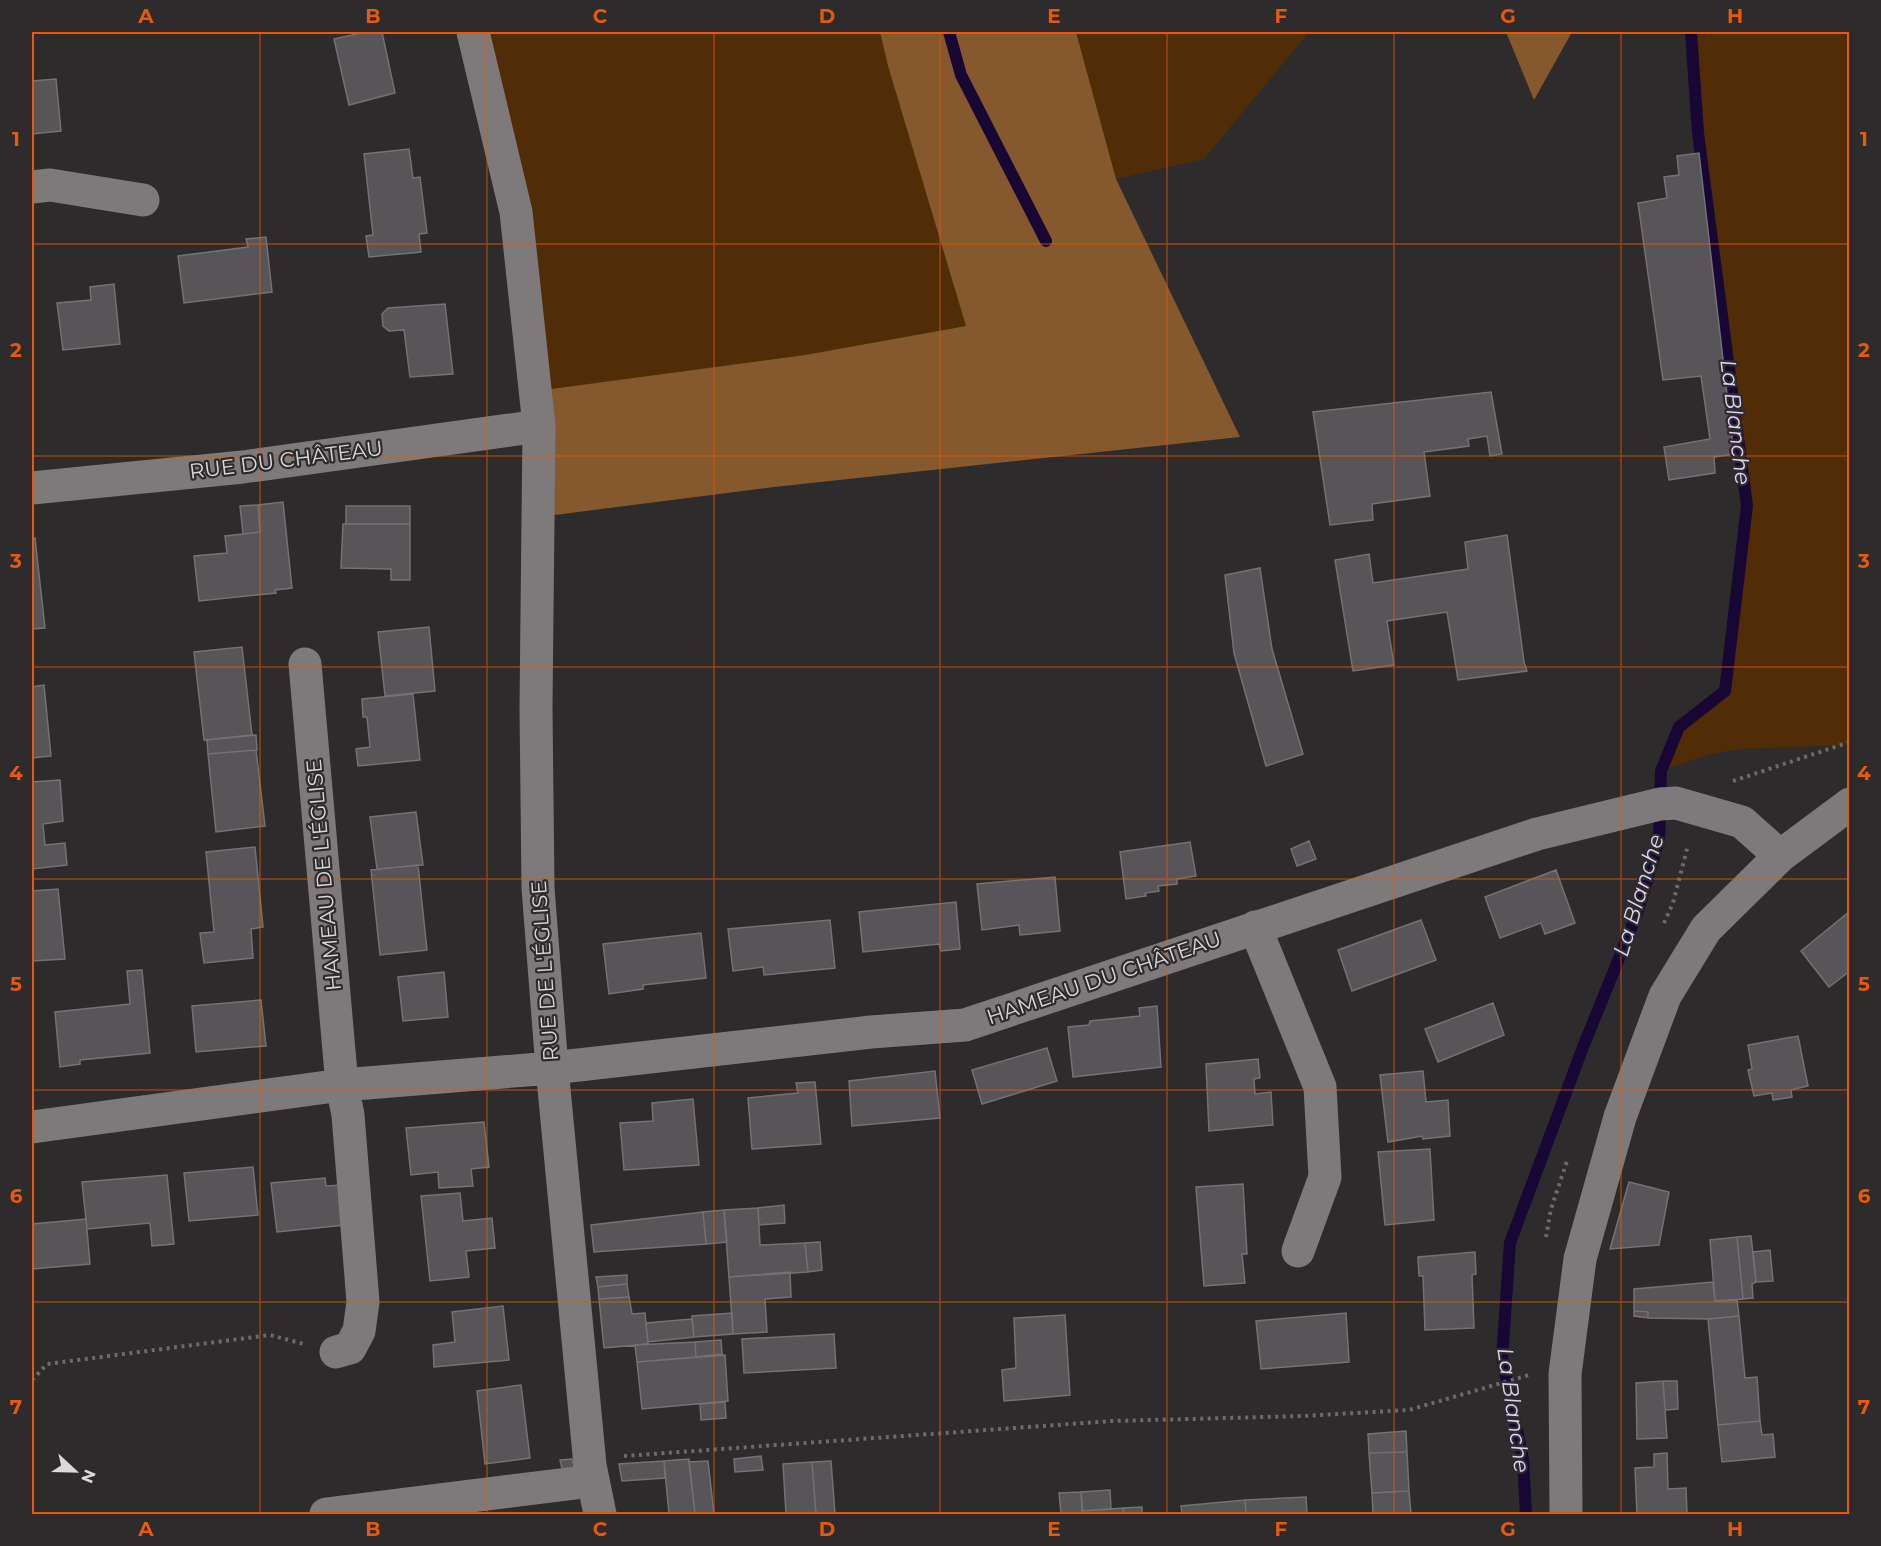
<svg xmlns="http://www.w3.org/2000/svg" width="1881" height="1546" font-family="Montserrat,sans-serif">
<rect width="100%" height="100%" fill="#2e2b2c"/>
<path fill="#502d06" d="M 473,32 L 880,32 L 888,66 L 967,326 L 805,355 L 536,391 Z
M 1076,32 L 1309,32 L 1204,159 L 1116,179 Z
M 1691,32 L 1849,32 L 1849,745 L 1740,749 L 1710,754 L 1661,771 L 1679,727 L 1725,691 L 1747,506 L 1699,153 Z"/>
<path fill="#85582d" d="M 880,32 L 1076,32 L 1116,179 L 1240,437 L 774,487 L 539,517 L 536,391 L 805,355 L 966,326 L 888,66 Z
M 1506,32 L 1572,32 L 1534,100 Z"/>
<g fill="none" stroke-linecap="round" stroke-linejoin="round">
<path stroke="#180735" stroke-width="12" d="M 949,32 L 961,75 L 1046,241
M 1526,1514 L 1523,1459 L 1502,1358 L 1510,1243 L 1583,1047 L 1637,914 L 1659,840 L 1661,771 L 1679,727 L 1725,691 L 1747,506 L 1698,133 L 1691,32"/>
</g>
<path fill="#575557" stroke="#747174" stroke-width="1.5" d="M 365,32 L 382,32 L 395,93 L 349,105 L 334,39 Z
M 56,79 L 61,131 L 32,134 L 32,81 Z
M 409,149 L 413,178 L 420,177 L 427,233 L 419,234 L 421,252 L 369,257 L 366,236 L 373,235 L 364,154 Z
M 1699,153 L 1734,454 L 1714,457 L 1715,473 L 1669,480 L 1664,447 L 1710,439 L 1701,376 L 1663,380 L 1638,203 L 1667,198 L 1664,177 L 1679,175 L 1677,156 Z
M 266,237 L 272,292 L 184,303 L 178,256 L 248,247 L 246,239 Z
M 114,284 L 120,344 L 63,350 L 57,303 L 91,300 L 90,287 Z
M 445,304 L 453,374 L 410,377 L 404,330 L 389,331 L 383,326 L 382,314 L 388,308 Z
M 1491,392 L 1502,454 L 1490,456 L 1487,436 L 1468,439 L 1469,446 L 1424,452 L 1430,496 L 1372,504 L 1373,520 L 1330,525 L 1313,412 Z
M 283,502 L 292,588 L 275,590 L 276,593 L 199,601 L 194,556 L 227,553 L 225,536 L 260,532 L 258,505 Z
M 258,505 L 260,532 L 243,534 L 240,506 Z
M 346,506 L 410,506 L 410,524 L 346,524 Z
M 343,524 L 410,524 L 410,580 L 391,580 L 391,569 L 341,568 Z
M 1507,535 L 1524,662 L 1527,671 L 1458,680 L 1447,612 L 1387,621 L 1394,665 L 1353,671 L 1335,560 L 1369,554 L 1373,583 L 1468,569 L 1465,542 Z
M 32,538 L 35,538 L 45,628 L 32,629 Z
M 1260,568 L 1272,649 L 1303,754 L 1266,766 L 1234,653 L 1225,575 Z
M 429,627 L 435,691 L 385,696 L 378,632 Z
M 242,647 L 252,735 L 204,740 L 194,652 Z
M 44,685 L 51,756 L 32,758 L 32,687 Z
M 413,694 L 420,760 L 358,766 L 356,749 L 370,747 L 367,717 L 363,717 L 362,699 Z
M 256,735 L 257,750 L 208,754 L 207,740 Z
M 256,750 L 265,826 L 216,832 L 208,754 Z
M 60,780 L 63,821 L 43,824 L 45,845 L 65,843 L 67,865 L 32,869 L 32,782 Z
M 416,812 L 423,865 L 377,869 L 370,817 Z
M 1309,841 L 1316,859 L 1297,866 L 1291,849 Z
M 1190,842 L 1196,876 L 1177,879 L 1177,884 L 1158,886 L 1159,891 L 1145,893 L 1146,896 L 1126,899 L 1120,852 Z
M 255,847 L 263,927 L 251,929 L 253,958 L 204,963 L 200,933 L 214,932 L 206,852 Z
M 418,865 L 427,950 L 380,955 L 371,870 Z
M 1556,870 L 1575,923 L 1545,934 L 1541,923 L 1500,938 L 1485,897 Z
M 1055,877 L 1060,931 L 1020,935 L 1019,925 L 982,930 L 977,884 Z
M 58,889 L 65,959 L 32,961 L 32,891 Z
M 956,902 L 960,949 L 941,951 L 939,944 L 863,952 L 859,912 Z
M 1850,911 L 1850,971 L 1829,987 L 1801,951 Z
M 830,920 L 835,968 L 764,975 L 763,967 L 733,971 L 728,929 Z
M 1421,920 L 1436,960 L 1352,991 L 1338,950 Z
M 701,933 L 706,978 L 643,985 L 643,989 L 609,994 L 603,944 Z
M 142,970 L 150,1053 L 80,1060 L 80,1064 L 60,1067 L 55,1012 L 130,1004 L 127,971 Z
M 444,972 L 448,1017 L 403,1021 L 398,977 Z
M 261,1000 L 266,1046 L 196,1052 L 192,1006 Z
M 1493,1003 L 1504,1035 L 1438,1062 L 1425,1029 Z
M 1157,1006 L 1161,1067 L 1073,1077 L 1068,1027 L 1089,1025 L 1090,1021 L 1140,1016 L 1139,1008 Z
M 1798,1036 L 1808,1086 L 1791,1090 L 1792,1097 L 1773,1100 L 1772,1093 L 1754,1096 L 1748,1070 L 1752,1069 L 1748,1045 Z
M 1047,1048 L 1057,1081 L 982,1104 L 972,1070 Z
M 1258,1059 L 1260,1078 L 1254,1079 L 1255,1094 L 1271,1092 L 1273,1125 L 1209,1131 L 1206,1064 Z
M 935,1071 L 940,1118 L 852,1126 L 849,1081 Z
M 1423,1071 L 1426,1102 L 1448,1100 L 1450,1136 L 1423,1139 L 1422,1136 L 1388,1142 L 1380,1075 Z
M 815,1082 L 821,1144 L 752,1149 L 748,1098 L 798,1093 L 796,1083 Z
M 693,1099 L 699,1165 L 624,1170 L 620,1123 L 653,1121 L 652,1103 Z
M 484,1122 L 489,1167 L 471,1169 L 473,1186 L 439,1188 L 438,1172 L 411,1175 L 406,1128 Z
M 1430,1149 L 1434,1220 L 1385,1225 L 1378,1152 Z
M 253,1167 L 258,1215 L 189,1221 L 184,1173 Z
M 167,1175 L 174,1244 L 152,1246 L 150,1223 L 87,1229 L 82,1182 Z
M 325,1178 L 326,1186 L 341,1185 L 345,1225 L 277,1232 L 271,1183 Z
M 1629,1182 L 1669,1192 L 1659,1245 L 1610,1249 Z
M 1243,1184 L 1247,1254 L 1242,1254 L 1245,1283 L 1204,1286 L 1196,1187 Z
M 460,1193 L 463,1221 L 492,1218 L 495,1248 L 466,1251 L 469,1277 L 430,1281 L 421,1196 Z
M 784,1205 L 785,1223 L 759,1225 L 758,1208 Z
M 758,1208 L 760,1245 L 805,1243 L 808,1272 L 729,1277 L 724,1210 Z
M 724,1210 L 727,1242 L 706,1244 L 703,1212 Z
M 703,1212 L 706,1244 L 594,1252 L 591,1225 Z
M 86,1219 L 90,1264 L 32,1269 L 32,1224 Z
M 1751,1236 L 1756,1282 L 1752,1284 L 1753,1298 L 1743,1299 L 1737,1237 Z
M 1737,1237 L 1743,1299 L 1715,1301 L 1710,1240 Z
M 820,1242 L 822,1270 L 808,1272 L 805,1243 Z
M 1770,1250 L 1773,1281 L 1756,1282 L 1753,1252 Z
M 1475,1252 L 1476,1274 L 1472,1275 L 1474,1328 L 1425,1330 L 1423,1276 L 1419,1276 L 1418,1257 Z
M 790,1272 L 791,1297 L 765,1299 L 767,1332 L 733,1334 L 729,1277 Z
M 627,1275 L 627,1284 L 598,1287 L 596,1277 Z
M 1713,1282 L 1715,1301 L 1737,1300 L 1739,1316 L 1708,1319 L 1648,1318 L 1648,1312 L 1634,1311 L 1634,1289 Z
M 627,1284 L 629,1297 L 599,1299 L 598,1287 Z
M 629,1297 L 632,1314 L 645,1313 L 648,1344 L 604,1348 L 599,1299 Z
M 503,1306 L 509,1360 L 434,1367 L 433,1345 L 455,1342 L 452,1312 Z
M 1634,1311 L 1648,1312 L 1648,1318 L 1634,1316 Z
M 732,1313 L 733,1334 L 694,1337 L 692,1316 Z
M 1346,1313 L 1349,1362 L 1261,1369 L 1256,1321 Z
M 1065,1315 L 1070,1395 L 1004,1401 L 1002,1370 L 1016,1368 L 1014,1318 Z
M 1739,1316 L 1745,1378 L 1757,1377 L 1760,1421 L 1718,1425 L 1708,1319 Z
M 692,1319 L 694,1337 L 648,1342 L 646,1323 Z
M 834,1334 L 836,1368 L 744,1373 L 742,1339 Z
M 721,1340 L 722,1354 L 696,1357 L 695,1342 Z
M 695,1342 L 696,1357 L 637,1362 L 635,1345 Z
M 725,1355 L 728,1401 L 642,1409 L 637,1362 Z
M 1663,1381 L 1677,1381 L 1678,1409 L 1665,1410 Z
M 1663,1381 L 1667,1438 L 1637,1439 L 1636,1383 Z
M 521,1385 L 530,1458 L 485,1464 L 477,1391 Z
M 725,1402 L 726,1418 L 701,1420 L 700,1404 Z
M 1760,1421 L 1762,1435 L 1773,1434 L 1775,1457 L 1722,1462 L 1718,1425 Z
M 1406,1431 L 1407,1452 L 1369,1453 L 1368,1434 Z
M 1407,1452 L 1409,1491 L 1372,1493 L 1369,1453 Z
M 1667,1453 L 1668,1489 L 1686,1488 L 1687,1514 L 1637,1514 L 1635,1468 L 1654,1467 L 1654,1454 Z
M 761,1456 L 763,1470 L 735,1472 L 734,1459 Z
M 572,1459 L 575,1470 L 563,1473 L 560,1460 Z
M 689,1459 L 695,1514 L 669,1514 L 664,1461 Z
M 664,1461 L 665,1478 L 622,1481 L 619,1464 Z
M 708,1461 L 714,1514 L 695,1514 L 689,1462 Z
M 831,1461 L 835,1514 L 816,1514 L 812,1462 Z
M 812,1462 L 816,1514 L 786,1514 L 783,1464 Z
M 1110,1490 L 1111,1509 L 1082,1511 L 1081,1492 Z
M 1409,1491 L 1411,1514 L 1373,1514 L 1372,1493 Z
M 1081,1492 L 1083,1514 L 1044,1514 L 1061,1513 L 1059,1493 Z
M 1306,1497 L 1307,1514 L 1246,1514 L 1245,1500 Z
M 1245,1500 L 1246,1514 L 1182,1514 L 1181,1506 Z
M 1142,1507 L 1142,1514 L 1124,1514 L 1123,1508 Z
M 1123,1508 L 1124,1514 L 1083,1514 L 1082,1511 Z"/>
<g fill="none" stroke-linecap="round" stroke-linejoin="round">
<path stroke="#6d6a6b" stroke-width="4" stroke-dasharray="3 4.5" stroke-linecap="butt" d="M 1733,781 L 1850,742
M 1664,923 L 1673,903 L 1688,845
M 1546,1237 L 1551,1209 L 1568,1158
M 32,1380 L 47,1364 L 270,1335 L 304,1344
M 624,1456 L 1112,1421 L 1303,1416 L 1409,1410 L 1529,1375"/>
<path stroke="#7e7a7b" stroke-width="33" d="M 473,32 L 516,212 L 539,426 L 536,707 L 538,888 L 552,1068 L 590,1465 L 600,1514
M 32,187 L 50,185 L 143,200
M 32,488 L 243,467 L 539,426
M 305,664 L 342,1085 L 348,1115 L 363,1302 L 359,1331 L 350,1348 L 336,1352
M 1255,927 L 1320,1087 L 1325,1177 L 1298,1251
M 32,1127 L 342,1085 L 552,1068 L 871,1032 L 965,1025 L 1537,834 L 1660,804 L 1676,803 L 1742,822 L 1780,856
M 326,1514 L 592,1481
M 1566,1514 L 1565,1374 L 1580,1259 L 1620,1117 L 1665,996 L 1706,929 L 1780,856 L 1850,804"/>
</g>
<path fill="none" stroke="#e8590c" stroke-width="1.5" stroke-opacity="0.55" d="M 260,32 L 260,1514M 487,32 L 487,1514M 714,32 L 714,1514M 940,32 L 940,1514M 1167,32 L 1167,1514M 1394,32 L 1394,1514M 1621,32 L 1621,1514M 32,244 L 1850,244M 32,456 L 1850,456M 32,667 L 1850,667M 32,879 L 1850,879M 32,1090 L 1850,1090M 32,1302 L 1850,1302"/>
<g text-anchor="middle" stroke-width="4.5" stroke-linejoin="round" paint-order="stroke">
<g font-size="21" fill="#dad8d8" stroke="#2e2b2c">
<text transform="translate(286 460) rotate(-7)" y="7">RUE DU CHÂTEAU</text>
<text transform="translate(324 875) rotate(-95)" y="7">HAMEAU DE L'ÉGLISE</text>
<text transform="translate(545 971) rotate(-94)" y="7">RUE DE L'ÉGLISE</text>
<text transform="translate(1104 978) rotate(-19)" y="7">HAMEAU DU CHÂTEAU</text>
</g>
<g font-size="22" font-style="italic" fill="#d9d3f4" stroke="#2e2b2c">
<text transform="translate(1736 422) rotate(83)" y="8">La Blanche</text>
<text transform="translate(1638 895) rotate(-73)" y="8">La Blanche</text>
<text transform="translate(1514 1410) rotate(82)" y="8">La Blanche</text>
</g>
</g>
<rect width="1881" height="1546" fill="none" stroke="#2e2b2c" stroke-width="66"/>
<g transform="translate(75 1471) rotate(112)" stroke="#2e2b2c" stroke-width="4.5" paint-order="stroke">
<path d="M0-4.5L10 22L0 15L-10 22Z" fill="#dad8d8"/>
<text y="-9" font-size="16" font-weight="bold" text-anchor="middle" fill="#dad8d8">N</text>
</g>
<rect x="33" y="33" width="1815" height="1480" fill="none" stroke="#e8590c" stroke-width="2"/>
<g font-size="20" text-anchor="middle" font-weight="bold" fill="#e8590c">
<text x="146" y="23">A</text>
<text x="373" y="23">B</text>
<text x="600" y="23">C</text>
<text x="827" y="23">D</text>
<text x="1054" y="23">E</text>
<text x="1281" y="23">F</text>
<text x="1508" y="23">G</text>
<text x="1735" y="23">H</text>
<text x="16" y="146">1</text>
<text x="1864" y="146">1</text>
<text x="16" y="357">2</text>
<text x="1864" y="357">2</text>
<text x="16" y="568">3</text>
<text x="1864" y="568">3</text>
<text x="16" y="780">4</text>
<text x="1864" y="780">4</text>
<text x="16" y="991">5</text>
<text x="1864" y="991">5</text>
<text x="16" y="1203">6</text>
<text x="1864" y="1203">6</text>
<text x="16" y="1414">7</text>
<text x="1864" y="1414">7</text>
<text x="146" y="1536">A</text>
<text x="373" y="1536">B</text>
<text x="600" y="1536">C</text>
<text x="827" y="1536">D</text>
<text x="1054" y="1536">E</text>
<text x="1281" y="1536">F</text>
<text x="1508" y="1536">G</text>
<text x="1735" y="1536">H</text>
</g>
</svg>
